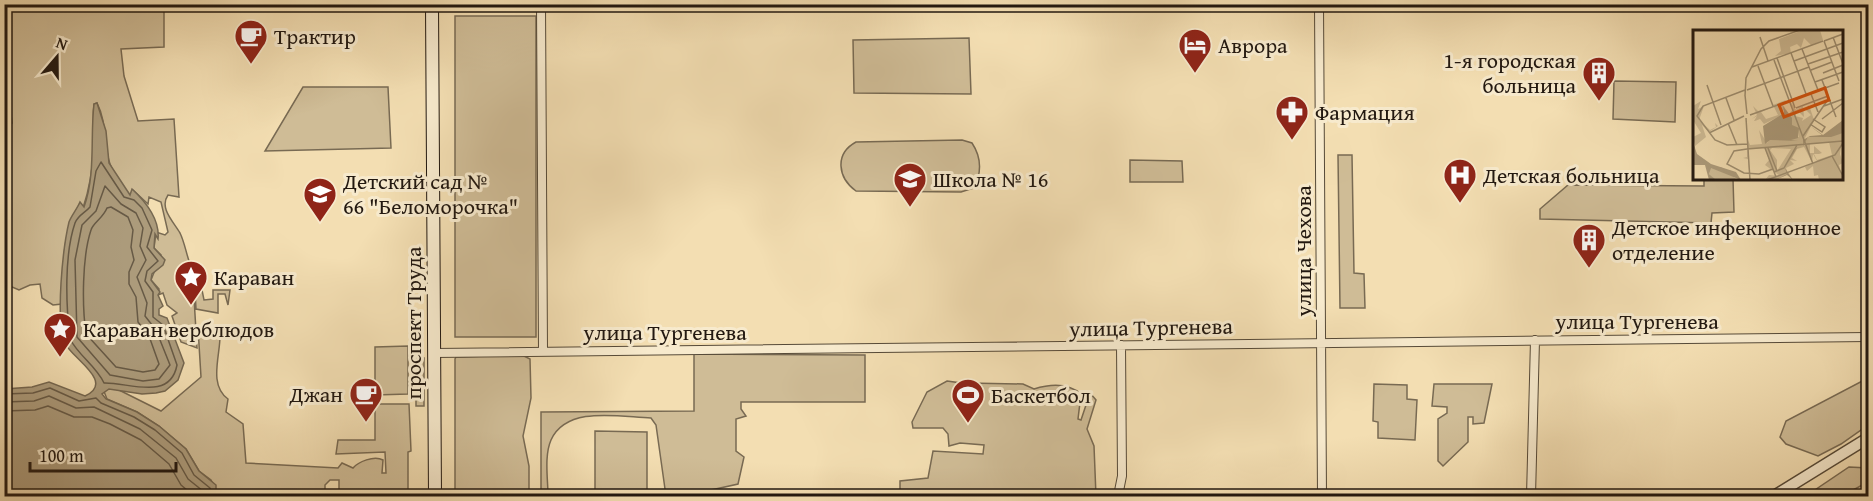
<svg xmlns="http://www.w3.org/2000/svg" width="1873" height="501" font-family="'Gentium Book Plus',serif">
<rect width="100%" height="100%" fill="#f3deb2"/>
<filter id="stains"><feTurbulence type="fractalNoise" baseFrequency=".00333" numOctaves="4"/><feColorMatrix values="0 0 0 0 .2 0 0 0 0 .09 0 0 0 0 .02 0 0 0 .5 -.17"/></filter>
<radialGradient id="worn" r=".72"><stop offset=".6" stop-color="#630" stop-opacity="0"/><stop offset="1" stop-color="#630" stop-opacity=".3"/></radialGradient>
<path fill="#cfbc96" stroke="#786a53" stroke-width="1.5" d="M 4,5 L 164,5 L 164,47 L 121,49 L 124,76 L 138,121 L 174,119 L 179,197 L 168,195 C 159,208 173,221 180,233 C 184,241 186,252 189,261 L 183,269 L 186,280 L 191,274 L 193,281 L 197,348 L 181,342 L 172,316 L 177,313 L 167,305 L 163,293 L 158,295 L 159,289 L 151,280 L 161,255 L 154,248 L 156,232 L 165,235 L 168,232 L 161,202 L 149,197 L 148,204 L 133,190 L 131,196 C 123,187 114,176 110,164 C 103,144 107,122 97,103 L 94,104 C 92,119 94,132 94,147 C 93,165 89,190 83,208 L 80,203 C 60,239 64,265 62,304 L 53,305 L 42,298 L 40,284 L 30,285 L 19,290 L 5,284 L 4,122 L 9,128 L 12,123 L 10,105 L 5,102 Z
M 455,16 L 536,16 L 536,337 L 455,337 Z
M 969,38 L 971,94 L 854,93 L 853,40 Z
M 1614,81 L 1676,82 L 1675,122 L 1613,119 Z
M 303,87 L 388,87 L 391,148 L 265,151 Z
M 962,140 L 972,143 C 982,158 982,172 974,188 L 961,192 L 856,191 C 838,178 834,154 856,142 Z
M 1338,155 L 1352,155 L 1354,273 L 1364,274 L 1365,308 L 1340,308 Z
M 1130,160 L 1182,161 L 1183,182 L 1130,182 Z
M 1704,179 L 1733,179 L 1734,212 L 1712,213 L 1711,223 L 1540,219 L 1540,209 L 1568,185 L 1704,186 Z
M 195,290 L 202,290 L 204,300 L 213,299 L 213,290 L 230,290 L 228,305 L 225,294 L 218,294 L 218,313 L 196,309 Z
M 198,328 L 220,330 C 222,352 207,384 228,399 L 226,412 L 243,424 L 246,463 L 338,468 L 342,463 L 353,468 C 358,462 374,455 383,460 L 382,473 L 386,473 L 385,452 L 336,454 L 338,440 L 375,440 L 375,404 L 409,404 L 411,451 L 408,452 L 408,496 L 339,495 L 339,480 L 330,480 L 325,485 L 325,496 L 216,496 L 217,493 L 211,480 L 199,471 L 186,449 L 159,426 L 137,412 L 107,399 L 103,389 L 107,384 L 161,411 L 201,377 Z
M 408,346 L 408,394 L 375,395 L 375,347 Z
M 694,354 L 865,355 L 865,402 L 741,402 L 741,409 L 746,416 L 736,419 L 736,451 L 744,457 L 738,484 L 684,496 L 666,496 L 656,425 L 651,418 C 620,417 567,405 551,440 C 544,456 548,479 548,496 L 541,496 L 541,412 L 694,411 Z
M 522,355 L 530,359 L 531,398 L 523,436 L 529,466 L 529,496 L 455,496 L 455,359 L 456,357 Z
M 416,358 L 424,358 L 424,406 L 416,406 Z
M 1868,378 L 1868,425 L 1841,444 L 1818,456 L 1786,444 L 1780,437 L 1786,421 Z
M 947,381 L 961,383 L 959,392 L 962,397 L 968,383 L 1023,384 L 1034,389 C 1050,384 1067,382 1081,394 L 1078,419 L 1081,420 L 1090,393 L 1096,400 L 1087,429 L 1094,446 L 1096,496 L 917,496 L 900,491 L 900,481 L 928,478 L 933,451 L 983,454 L 984,445 L 960,443 L 949,446 L 948,434 L 943,428 L 913,428 L 912,422 L 927,392 Z
M 1374,384 L 1407,385 L 1407,399 L 1417,400 L 1415,440 L 1378,438 L 1378,422 L 1373,421 Z
M 1434,384 L 1492,384 L 1484,423 L 1473,424 L 1473,417 L 1468,417 L 1468,442 L 1443,466 L 1438,461 L 1438,419 L 1447,413 L 1447,407 L 1432,406 Z
M 595,431 L 647,432 L 647,495 L 595,494 Z
M 1849,467 L 1868,468 L 1868,482 L 1842,496 L 1806,496 Z"/>
<path fill="#ac9b7b" stroke="#756750" stroke-width="1.5" d="M 97,103 L 106,131 L 109,163 L 130,195 L 132,189 C 146,202 160,220 158,239 L 155,234 L 154,248 L 165,260 L 163,265 L 152,274 L 151,280 L 160,292 L 158,295 L 163,306 L 159,309 L 159,315 L 167,318 L 184,363 L 178,380 L 165,391 L 156,393 L 142,394 L 109,389 L 102,394 L 106,399 L 137,412 L 159,426 L 186,449 L 199,471 L 216,485 L 216,496 L 5,496 L 5,389 L 32,387 L 49,382 L 85,396 C 116,382 71,358 65,343 C 55,320 63,247 69,222 C 71,216 77,209 80,202 L 84,207 C 96,173 90,138 94,104 Z"/>
<g fill="none" stroke-linecap="round" stroke-linejoin="round">
<path stroke="#675a46" stroke-width="1.5" d="M 101,162 L 124,197 L 134,200 L 142,208 L 152,230 L 147,247 L 158,261 L 147,271 L 145,281 L 153,292 L 153,317 L 163,325 L 177,365 C 170,402 128,382 104,383 C 96,366 79,356 70,339 C 66,306 64,255 75,223 C 78,215 85,213 90,207 L 96,171 Z
M 105,186 L 121,204 L 136,213 L 143,228 L 140,246 L 146,260 L 137,277 L 147,303 L 145,316 L 156,330 L 170,365 L 159,379 L 143,381 L 110,375 L 77,337 L 75,260 L 82,225 L 96,211 Z
M 107,208 L 111,207 L 128,217 L 133,230 L 131,247 L 134,260 L 129,272 L 129,284 L 136,297 L 138,322 L 149,336 L 159,364 L 155,370 L 143,372 L 116,367 L 86,334 C 82,306 82,257 91,230 C 93,223 103,218 107,208 Z
M 4,394 L 33,393 L 50,388 L 79,401 L 96,398 L 101,403 L 134,417 L 155,430 L 182,453 L 194,475 L 210,488 L 211,496
M 4,402 L 34,401 L 49,396 L 76,408 L 94,407 L 140,429 L 176,458 L 188,479 L 203,491 L 203,496
M 4,411 L 35,410 L 48,406 L 74,417 L 92,417 L 110,424 L 141,440 L 169,464 L 181,485 L 194,496"/>
<g stroke="#564a38" stroke-width="10">
<path id="minor" d="M 541,4 L 543,350
M 1319,4 L 1322,496
M 434,353 L 1868,337
M 1118,496 L 1122,476 L 1121,345
M 1531,496 L 1535,340"/>
</g>
<g stroke="#564a38" stroke-width="13">
<path id="tertiary" d="M 1774,496 L 1868,438"/>
</g>
<g stroke="#221810" stroke-width="14">
<path id="secondary" d="M 432,4 L 435,496"/>
</g>
<use href="#minor" stroke="#f7eacd" stroke-width="8"/>
<use href="#tertiary" stroke="#f7eacd" stroke-width="10"/>
<use href="#secondary" stroke="#f7eacd" stroke-width="12"/>
</g>
<defs>
<g id="cafe-pin" transform="scale(1.725)"><path d="M0 17L-7.5 6A9.5 9.5 0 1 1 7.5 6Z" fill="#8f2418" stroke="#f7eacd"/><path d="M-5.5-4.5H6V0H3Q3 3.5 0 3.5H-2.5Q-5.5 3.5-5.5 0ZM3-3.2v2h1.7v-2ZM-6 4.5H4V6H-6Z" fill="#fff"/></g>
<g id="hotel-pin" transform="scale(1.725)"><path d="M0 17L-7.5 6A9.5 9.5 0 1 1 7.5 6Z" fill="#8f2418" stroke="#f7eacd"/><path d="M-6-4.5h1.5V1H6V5H4.5V3h-9V5H-6ZM-4 0a1.8 1.8 0 1 1 3.6 0ZM.5 0V-2.5h3Q6-2.5 6 0Z" fill="#fff"/></g>
<g id="building-pin" transform="scale(1.725)"><path d="M0 17L-7.5 6A9.5 9.5 0 1 1 7.5 6Z" fill="#8f2418" stroke="#f7eacd"/><path d="M-4-6H4V6H1V3H-1V6H-4ZM-2.5-4.3h1.7v1.8h-1.7ZM.8-4.3h1.7v1.8H.8ZM-2.5-1h1.7V.8h-1.7ZM.8-1h1.7V.8H.8Z" fill="#fff"/></g>
<g id="pharmacy-pin" transform="scale(1.725)"><path d="M0 17L-7.5 6A9.5 9.5 0 1 1 7.5 6Z" fill="#8f2418" stroke="#f7eacd"/><path d="M-2-6h4v4h4v4h-4v4h-4v-4h-4v-4h4Z" fill="#fff"/></g>
<g id="hospital-pin" transform="scale(1.725)"><path d="M0 17L-7.5 6A9.5 9.5 0 1 1 7.5 6Z" fill="#8f2418" stroke="#f7eacd"/><path d="M-5-5h3v3.5h4V-5h3V5h-3V1.5h-4V5h-3Z" fill="#fff"/></g>
<g id="school-pin" transform="scale(1.725)"><path d="M0 17L-7.5 6A9.5 9.5 0 1 1 7.5 6Z" fill="#8f2418" stroke="#f7eacd"/><path d="M0-5L7-2L0 1L-7-2ZM-4 1L0 2.5L4 1V4Q0 6-4 4Z" fill="#fff"/></g>
<g id="sight-pin" transform="scale(1.725)"><path d="M0 17L-7.5 6A9.5 9.5 0 1 1 7.5 6Z" fill="#8f2418" stroke="#f7eacd"/><path d="M0-6L1.8-2.2L6-1.7L2.9 1.2L3.7 5.4L0 3.3L-3.7 5.4L-2.9 1.2L-6-1.7L-1.8-2.2Z" fill="#fff"/></g>
<g id="stadium-pin" transform="scale(1.725)"><path d="M0 17L-7.5 6A9.5 9.5 0 1 1 7.5 6Z" fill="#8f2418" stroke="#f7eacd"/><path d="M0-5a6.5 5 0 1 0 0 10a6.5 5 0 1 0 0-10ZM-3.5-1.8h7v3.6h-7Z" fill="#fff"/></g>
</defs>
<g fill-rule="evenodd">
<use href="#cafe-pin" x="251" y="36"/>
<use href="#hotel-pin" x="1195" y="45"/>
<use href="#building-pin" x="1599" y="73"/>
<use href="#pharmacy-pin" x="1292" y="112"/>
<use href="#hospital-pin" x="1460" y="175"/>
<use href="#school-pin" x="910" y="179"/>
<use href="#school-pin" x="320" y="194"/>
<use href="#building-pin" x="1589" y="240"/>
<use href="#sight-pin" x="191" y="277"/>
<use href="#sight-pin" x="60" y="329"/>
<use href="#cafe-pin" x="366" y="394"/>
<use href="#stadium-pin" x="968" y="395"/>
</g>
<g text-anchor="middle" stroke-width="6" stroke-linejoin="round" paint-order="stroke">
<g font-size="22" fill="#221810" stroke="#f7eacd" text-anchor="start">
<text x="274" y="44">Трактир</text>
<text x="1218" y="53">Аврора</text>
<text x="1576" y="68" text-anchor="end">1-я городская<tspan x="1576" dy="25">больница</tspan></text>
<text x="1315" y="120">Фармация</text>
<text x="1483" y="183">Детская больница</text>
<text x="933" y="187">Школа № 16</text>
<text x="343" y="189">Детский сад №<tspan x="343" dy="25">66 "Беломорочка"</tspan></text>
<text x="1612" y="235">Детское инфекционное<tspan x="1612" dy="25">отделение</tspan></text>
<text x="214" y="285">Караван</text>
<text x="83" y="337">Караван верблюдов</text>
<text x="343" y="402" text-anchor="end">Джан</text>
<text x="991" y="403">Баскетбол</text>
</g>
<g font-size="22" fill="#221810" stroke="#f7eacd">
<text transform="translate(1303 251) rotate(-90)" y="8">улица Чехова</text>
<text x="1637" y="329">улица Тургенева</text>
<text transform="translate(413 323) rotate(-90)" y="8">проспект Труда</text>
<text transform="translate(1151 327) rotate(-1)" y="8">улица Тургенева</text>
<text x="665" y="340">улица Тургенева</text>
</g>
</g>
<g transform="translate(1693 30)">
<rect width="150" height="150" fill="#f3deb2"/>
<path d="M 110,0 L 127,0 L 130,10 L 118,15 L 111,8 L 108,18 L 104,14 L 97,17 L 98,23 L 82,26 L 88,21 L 86,9 ZM 93,70 L 90,75 L 96,84 L 100,79 L 97,71 L 103,80 L 110,76 L 111,87 L 104,80 L 102,86 L 110,88 L 109,91 L 118,85 L 112,79 L 116,75 L 121,90 L 110,112 L 115,107 L 150,103 L 147,124 L 150,133 L 146,135 L 150,150 L 126,150 L 125,145 L 121,146 L 120,136 L 114,141 L 112,137 L 124,131 L 120,124 L 119,132 L 111,117 L 104,119 L 99,128 L 104,131 L 97,130 L 101,134 L 93,138 L 95,144 L 82,150 L 72,150 L 76,145 L 87,146 L 72,135 L 76,130 L 72,118 L 56,119 L 56,142 L 55,129 L 50,128 L 54,127 L 55,110 L 57,115 L 69,114 L 66,100 L 74,113 L 77,109 L 106,107 L 105,99 L 99,96 L 92,78 L 87,86 L 71,94 L 67,89 L 62,91 L 61,91 L 64,86 L 59,89 L 64,85 L 60,76 L 65,81 L 77,78 L 68,82 L 73,89 L 85,85 L 80,75 ZM 136,112 L 139,125 L 124,130 L 121,124 L 126,124 L 129,123 L 121,116 L 121,123 L 117,123 L 117,114 ZM 79,118 L 98,119 L 84,141 L 84,130 L 77,120 ZM 8,71 L 5,79 L 11,76 L 6,90 L 17,100 L 23,97 L 22,93 L 25,96 L 16,102 L 9,95 L 13,107 L 2,116 L 0,107 L 8,103 L 0,90 L 0,76 ZM 28,137 L 35,141 L 44,150 L 22,150 L 16,144 L 17,138 Z" fill="#cfbc96" fill-rule="evenodd"/>
<path d="M 90,76 L 99,88 L 99,95 L 106,98 L 105,108 L 98,110 L 105,111 L 77,110 L 72,114 L 70,96 L 91,83 ZM 150,90 L 150,103 L 138,107 L 115,107 L 110,116 L 104,118 L 92,138 L 100,150 L 94,145 L 82,150 L 94,144 L 92,138 L 103,118 L 110,116 L 110,110 L 117,106 L 129,105 L 117,96 L 130,105 ZM 0,112 L 4,124 L 18,134 L 43,142 L 48,150 L 18,138 L 16,144 L 23,150 L 16,150 L 12,135 L 0,135 Z" fill="#ac9b7b"/>
<path fill="none" stroke="#9f8f71" stroke-width="1.5" d="M 67,7 L 75,31M 140,7 L 150,34M 131,11 L 150,4M 131,11 L 146,51M 109,19 L 125,60M 98,23 L 113,64M 84,28 L 102,78M 81,30 L 96,70M 101,31 L 150,13M 115,34 L 150,22M 65,36 L 80,76M 59,37 L 130,11M 118,40 L 139,32M 130,43 L 150,35M 129,50 L 143,87M 122,52 L 150,42M 14,55 L 28,95M 52,60 L 10,76 L 4,86 L 22,110 L 34,115 L 55,114M 54,60 L 116,37M 118,64 L 125,82M 52,65 L 54,84M 52,66 L 53,48 L 68,19 L 76,11 L 107,0M 33,68 L 41,90M 96,70 L 120,134M 131,76 L 150,69M 103,78 L 135,66M 57,85 L 146,53M 53,88 L 57,150M 129,89 L 150,73M 35,93 L 44,115M 117,94 L 129,102 L 132,97 L 120,89M 16,103 L 51,86M 110,106 L 136,68M 72,118 L 83,147M 75,118 L 84,141M 54,119 L 41,121 L 34,134 L 51,143 L 66,144 L 80,139M 54,119 L 150,111M 139,126 L 150,146M 81,142 L 91,138 L 104,115M 74,150 L 142,125 L 150,113"/>
<path fill="#d4520c" fill-opacity="0.15" stroke="#d4520c" stroke-width="3" d="M 132,58 L 136,70 L 91,87 L 86,75 Z"/>
<rect width="150" height="150" fill="none" stroke="#221810" stroke-width="3"/>
</g>
<rect width="1873" height="501" fill="none" stroke="#f3deb2" stroke-width="24"/>
<rect x="6" y="6" width="1861" height="489" fill="none" stroke="#221810" stroke-width="3"/>
<rect x="12" y="12" width="1849" height="477" fill="none" stroke="#221810" stroke-width="1.5"/>
<g transform="translate(57 57) rotate(20)" stroke="#f7eacd" stroke-width="4.5" paint-order="stroke">
<path d="M0-4.5L10 22L0 15L-10 22Z" fill="#221810"/>
<text y="-9" font-size="16" font-weight="bold" text-anchor="middle" fill="#221810">N</text>
</g>
<path d="M30 462v9h146v-9" fill="none" stroke="#221810" stroke-width="3"/>
<text x="39" y="462" font-size="18" fill="#221810" stroke="#f7eacd" stroke-width="4.5" paint-order="stroke">100 m</text>
<rect width="100%" height="100%" filter="url(#stains)"/>
<rect width="100%" height="100%" fill="url(#worn)"/>
</svg>
